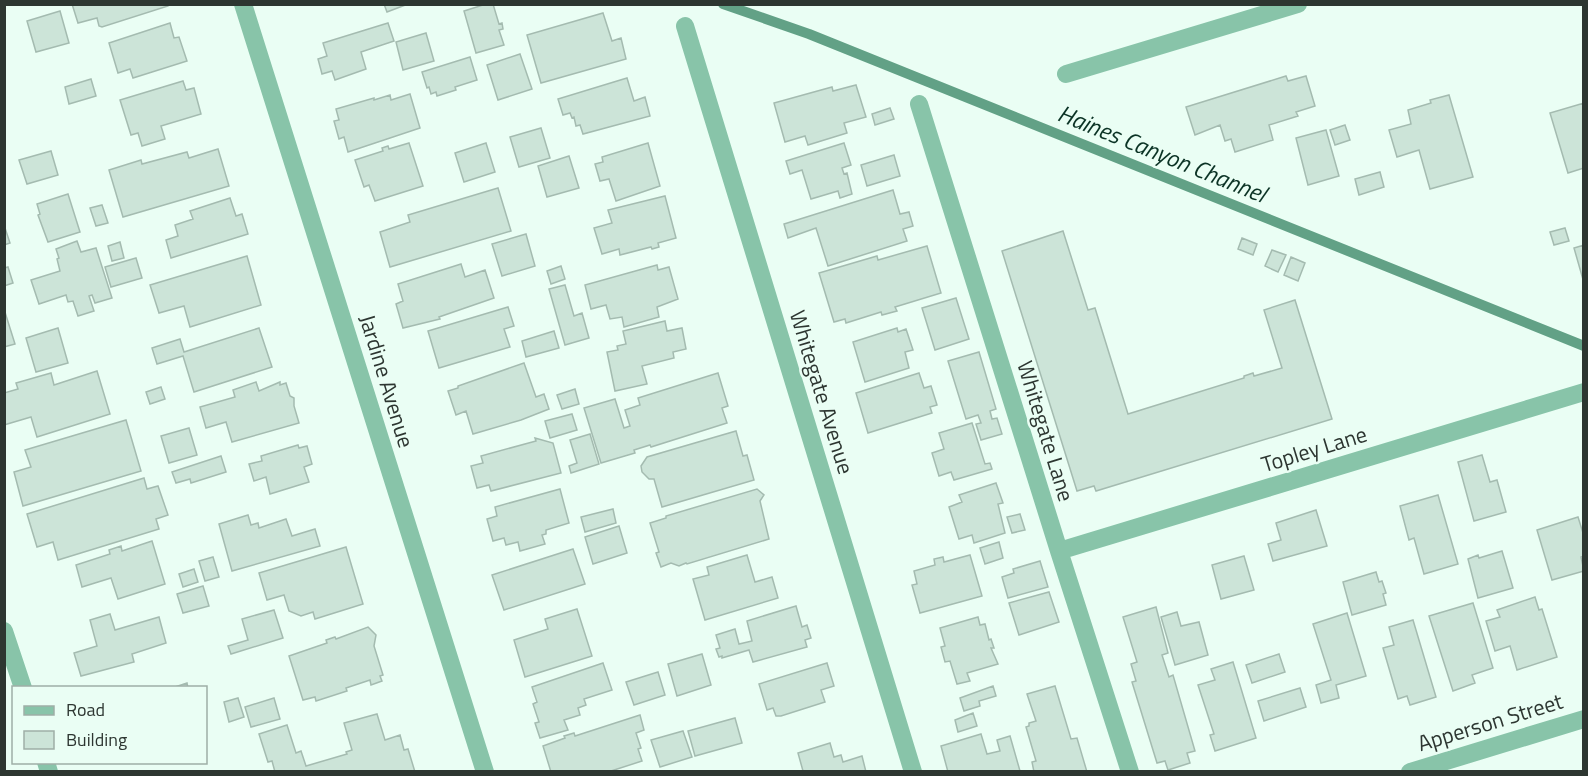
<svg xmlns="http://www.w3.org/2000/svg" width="1588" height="776" font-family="'Titillium Web',sans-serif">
<rect width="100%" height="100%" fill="#eafef4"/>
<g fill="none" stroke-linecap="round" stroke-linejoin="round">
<path stroke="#62a186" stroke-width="10" d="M 723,4 L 809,34 L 1584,346"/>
</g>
<path fill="#cce4d8" stroke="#a4bbb0" stroke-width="1.5" d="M 72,4 L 168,4 L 168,6 L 102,27 L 99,26 L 97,18 L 78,23 Z
M 384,4 L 408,4 L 387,12 Z
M 486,4 L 493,4 L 499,24 L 502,23 L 503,29 L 499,30 L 504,45 L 476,53 L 464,11 Z
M 60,11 L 69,43 L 36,52 L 27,21 Z
M 603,13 L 612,41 L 621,38 L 626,59 L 541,83 L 527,35 Z
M 170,23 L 174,38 L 179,37 L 187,61 L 133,78 L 130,69 L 118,73 L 109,43 Z
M 388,23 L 394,41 L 361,52 L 366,69 L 335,80 L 332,71 L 322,74 L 318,59 L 327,56 L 323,43 Z
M 426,33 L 434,61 L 403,70 L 396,42 Z
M 520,54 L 532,89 L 498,100 L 487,65 Z
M 470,57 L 477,80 L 455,87 L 456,90 L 437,96 L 436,92 L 431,94 L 429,87 L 427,88 L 422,72 Z
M 1286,76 L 1288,81 L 1306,76 L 1315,106 L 1296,112 L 1298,116 L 1269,125 L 1273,140 L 1235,152 L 1231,139 L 1225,141 L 1220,125 L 1195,135 L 1186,107 Z
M 627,78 L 634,101 L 645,97 L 650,116 L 583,134 L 580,125 L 576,126 L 574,117 L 572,118 L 570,113 L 563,115 L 558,99 Z
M 91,79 L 96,96 L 69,104 L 65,87 Z
M 183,81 L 186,90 L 194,88 L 201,114 L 161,126 L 165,139 L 142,146 L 138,133 L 131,135 L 120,100 Z
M 856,85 L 866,117 L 844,123 L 847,133 L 808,145 L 805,136 L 785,142 L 774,103 L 832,87 L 833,91 Z
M 410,94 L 420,128 L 348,152 L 344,137 L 339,139 L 334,121 L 339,120 L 336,109 L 374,98 L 374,100 L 390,95 L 391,100 Z
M 1449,95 L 1473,177 L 1430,189 L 1419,150 L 1397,157 L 1389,130 L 1411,124 L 1408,110 L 1431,103 L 1430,100 Z
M 1584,103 L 1584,168 L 1568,173 L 1550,113 Z
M 890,108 L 894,119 L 875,125 L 872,114 Z
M 1345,125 L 1350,140 L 1335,145 L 1330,130 Z
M 541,128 L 550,158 L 519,167 L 510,137 Z
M 1326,130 L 1339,176 L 1308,185 L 1296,138 Z
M 409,143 L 423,186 L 375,201 L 369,185 L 364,187 L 355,160 L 383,151 L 382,148 L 388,146 L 389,149 Z
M 486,143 L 495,172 L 464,182 L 455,153 Z
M 648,143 L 660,186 L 616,201 L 609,179 L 600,181 L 595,164 L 603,162 L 602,157 Z
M 844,143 L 851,165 L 842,168 L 844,174 L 847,173 L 852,194 L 840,198 L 838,191 L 811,199 L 802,170 L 790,174 L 786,161 Z
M 218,149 L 229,186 L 123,217 L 109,170 L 141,160 L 142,164 L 187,152 L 189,158 Z
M 51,151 L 58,175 L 27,184 L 19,160 Z
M 894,155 L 900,176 L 867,186 L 861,165 Z
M 569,156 L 579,188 L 547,197 L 538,166 Z
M 1380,172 L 1384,187 L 1359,195 L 1355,179 Z
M 498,188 L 511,231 L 390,267 L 380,232 L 410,222 L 408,215 Z
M 893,190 L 900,214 L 909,212 L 913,226 L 903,229 L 907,241 L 828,266 L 816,228 L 788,238 L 784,224 Z
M 68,194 L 80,232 L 48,242 L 38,215 L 40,214 L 37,204 Z
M 665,196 L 676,238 L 658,243 L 659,247 L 652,249 L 651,247 L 620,255 L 619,249 L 602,254 L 594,228 L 612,223 L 608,210 Z
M 230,198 L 236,216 L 242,214 L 248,234 L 171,258 L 166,240 L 178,236 L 175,225 L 193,219 L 190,211 Z
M 102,205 L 108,223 L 96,226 L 90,208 Z
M 4,225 L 10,243 L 4,245 Z
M 1565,228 L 1569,241 L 1554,245 L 1550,232 Z
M 1063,231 L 1088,310 L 1095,308 L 1128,414 L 1244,378 L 1244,376 L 1253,373 L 1254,376 L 1282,368 L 1264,310 L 1295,300 L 1332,419 L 1096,491 L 1094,486 L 1077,491 L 1002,251 Z
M 526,234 L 535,266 L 502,276 L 492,244 Z
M 1242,238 L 1257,244 L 1253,255 L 1238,249 Z
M 77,241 L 81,252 L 96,248 L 112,298 L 95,303 L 92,295 L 89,296 L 94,311 L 78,316 L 73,301 L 68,302 L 66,295 L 39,304 L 31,280 L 60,271 L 57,259 L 59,258 L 56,249 Z
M 120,242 L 124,258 L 112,261 L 108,246 Z
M 1584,245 L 1584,283 L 1574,248 Z
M 927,246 L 941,293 L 895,307 L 897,311 L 882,315 L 881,312 L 846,323 L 845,319 L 834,322 L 819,273 L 877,256 L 878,260 Z
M 1272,250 L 1286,255 L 1278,272 L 1265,266 Z
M 247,256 L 261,305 L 190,327 L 184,306 L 159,313 L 150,285 Z
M 1291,257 L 1305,263 L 1298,281 L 1284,275 Z
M 136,258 L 142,278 L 111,287 L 105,267 Z
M 461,264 L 465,277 L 485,270 L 494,298 L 439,317 L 440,319 L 403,328 L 396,304 L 403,301 L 398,284 Z
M 657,265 L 658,270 L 669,267 L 678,299 L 657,307 L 659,317 L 624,327 L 622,317 L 610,319 L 606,305 L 591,309 L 585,285 Z
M 561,266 L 565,279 L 551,284 L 547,271 Z
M 8,267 L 13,283 L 4,286 L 4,268 Z
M 565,285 L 574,316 L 582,313 L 589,338 L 565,345 L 549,289 Z
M 956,298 L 969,339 L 935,350 L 922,308 Z
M 508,307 L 514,326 L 504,329 L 510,347 L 439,368 L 428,331 Z
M 4,309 L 15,344 L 4,347 Z
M 665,321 L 667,331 L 682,328 L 686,349 L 673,352 L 674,358 L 642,366 L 647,384 L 615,391 L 607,352 L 618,350 L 617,346 L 626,344 L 623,331 Z
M 58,328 L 68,363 L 36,372 L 26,338 Z
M 259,328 L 272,367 L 194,392 L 183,356 L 157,364 L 152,348 L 180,339 L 184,352 Z
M 897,328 L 898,332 L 906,329 L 913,350 L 905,352 L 909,368 L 865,382 L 853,342 Z
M 554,331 L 559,348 L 526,357 L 522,341 Z
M 979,352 L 996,409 L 990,411 L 992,419 L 997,418 L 1002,434 L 981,440 L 976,424 L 981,423 L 978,415 L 966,419 L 948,361 Z
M 524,363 L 536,397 L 544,394 L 549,409 L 521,420 L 473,434 L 466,411 L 456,415 L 448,391 L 458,388 L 458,386 Z
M 97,371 L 110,414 L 37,437 L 31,417 L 4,425 L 4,393 L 18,389 L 16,383 L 51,373 L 54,385 Z
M 718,373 L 728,406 L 722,408 L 727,423 L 651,447 L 650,445 L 634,450 L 635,453 L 601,463 L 584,408 L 615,399 L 624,428 L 630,426 L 625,410 L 640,405 L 638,398 Z
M 919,373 L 924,388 L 931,386 L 937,405 L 930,407 L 932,413 L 868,433 L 856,393 Z
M 256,382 L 259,391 L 280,382 L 280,385 L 286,383 L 290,396 L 294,398 L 294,406 L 299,423 L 232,442 L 226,422 L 206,428 L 200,407 L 235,397 L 233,390 Z
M 161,387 L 165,399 L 150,404 L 146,392 Z
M 575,389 L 579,404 L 562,409 L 557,395 Z
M 572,414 L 577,430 L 550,438 L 545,421 Z
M 126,420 L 141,471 L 23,506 L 14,472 L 31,467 L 25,450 Z
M 972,423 L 985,464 L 990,463 L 992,469 L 954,480 L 951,472 L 939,476 L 932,453 L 944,449 L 939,433 Z
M 189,428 L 197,455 L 169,463 L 161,436 Z
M 736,431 L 743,456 L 747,455 L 754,480 L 662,507 L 654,479 L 649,479 L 642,472 L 641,466 L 647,457 Z
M 590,434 L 599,464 L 571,473 L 569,466 L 577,463 L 570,440 Z
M 535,438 L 553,443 L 561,473 L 491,491 L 489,485 L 477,488 L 471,466 L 483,463 L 481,456 L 536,441 Z
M 298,445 L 299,448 L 307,446 L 312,464 L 304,467 L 309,482 L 270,494 L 266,477 L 254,481 L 249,464 L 262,461 L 261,456 Z
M 1482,455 L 1490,482 L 1497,480 L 1506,512 L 1474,521 L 1458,462 Z
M 221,456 L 226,472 L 191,483 L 190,479 L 176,483 L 172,472 Z
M 144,478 L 147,489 L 158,486 L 168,515 L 156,519 L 159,529 L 58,560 L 53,542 L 37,547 L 27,514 Z
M 996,483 L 1003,503 L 998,504 L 1005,533 L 974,543 L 972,535 L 959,539 L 949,507 L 962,502 L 959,495 Z
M 560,489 L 569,523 L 546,530 L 546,534 L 542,535 L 545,544 L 520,551 L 518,542 L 506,545 L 504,538 L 493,541 L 487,519 L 497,516 L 495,507 Z
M 757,489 L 764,495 L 760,501 L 769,539 L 687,564 L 686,563 L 679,566 L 671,563 L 661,567 L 656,553 L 659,552 L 650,523 L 666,518 L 666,516 Z
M 1438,495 L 1458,564 L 1424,574 L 1414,538 L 1409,540 L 1400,506 Z
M 613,509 L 616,523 L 585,532 L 581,517 Z
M 1316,510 L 1327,546 L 1273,561 L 1268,544 L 1281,540 L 1276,523 Z
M 1020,514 L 1025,530 L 1012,533 L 1007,517 Z
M 248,515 L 251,525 L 258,523 L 259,528 L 286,519 L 292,536 L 315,529 L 320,546 L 232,571 L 219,524 Z
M 1578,517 L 1584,536 L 1584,556 L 1581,557 L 1584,571 L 1552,580 L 1537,530 Z
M 619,526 L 627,553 L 593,564 L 585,537 Z
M 152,541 L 165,584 L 118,599 L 111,578 L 82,587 L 76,565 L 110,554 L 109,550 L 121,546 L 122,551 Z
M 999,542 L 1003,558 L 985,564 L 980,548 Z
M 346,547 L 363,604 L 315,619 L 313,612 L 301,616 L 289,611 L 284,595 L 267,600 L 259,573 Z
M 573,549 L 585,584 L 504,610 L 492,575 Z
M 1502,551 L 1513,588 L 1478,598 L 1468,559 L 1478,555 L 1479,558 Z
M 747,555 L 755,582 L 772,577 L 778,598 L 705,620 L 693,579 L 709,575 L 707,567 Z
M 970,555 L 982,596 L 920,613 L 912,585 L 917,584 L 914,571 L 935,565 L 934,559 L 943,557 L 944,562 Z
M 1244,556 L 1254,590 L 1221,599 L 1212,565 Z
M 213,557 L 219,577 L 205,581 L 199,561 Z
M 1040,561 L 1048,587 L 1008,598 L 1002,577 L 1014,573 L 1013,569 Z
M 194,569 L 198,582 L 183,587 L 179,574 Z
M 1376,572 L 1379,582 L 1382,581 L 1386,593 L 1383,594 L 1386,605 L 1352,615 L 1343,582 Z
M 203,586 L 209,606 L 183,613 L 177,594 Z
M 1049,592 L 1059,622 L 1019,635 L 1009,603 Z
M 1535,597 L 1539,610 L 1542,609 L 1557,657 L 1517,670 L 1510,646 L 1495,651 L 1486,621 L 1500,617 L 1497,610 Z
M 1473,603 L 1493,668 L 1472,675 L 1475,683 L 1453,691 L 1429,616 Z
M 796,606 L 802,627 L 807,625 L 811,638 L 805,640 L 807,647 L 753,662 L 749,650 L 722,658 L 722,656 L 719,657 L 716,649 L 720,648 L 716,635 L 735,629 L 739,644 L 752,641 L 747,621 Z
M 1156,607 L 1168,653 L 1162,655 L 1169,677 L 1173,675 L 1195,751 L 1187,753 L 1190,763 L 1168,770 L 1165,761 L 1157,763 L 1132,682 L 1136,681 L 1131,664 L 1137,662 L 1123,617 Z
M 577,609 L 592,656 L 525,677 L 514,640 L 548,629 L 545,619 Z
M 274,610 L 283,638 L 231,654 L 228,646 L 248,640 L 242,619 Z
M 1177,612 L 1181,626 L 1199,622 L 1208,655 L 1175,665 L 1161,617 Z
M 1347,613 L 1366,676 L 1336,685 L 1339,698 L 1321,703 L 1316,685 L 1331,680 L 1313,624 Z
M 110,614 L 115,630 L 159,617 L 166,643 L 132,654 L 134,662 L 81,676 L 74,653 L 97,646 L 90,620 Z
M 978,617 L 980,625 L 985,624 L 989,640 L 991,639 L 994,648 L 991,648 L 998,664 L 967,673 L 970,681 L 957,684 L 950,661 L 945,662 L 941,647 L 945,646 L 940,628 Z
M 1413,620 L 1436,697 L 1410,705 L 1407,696 L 1398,699 L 1383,648 L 1394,645 L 1389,627 Z
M 368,627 L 376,635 L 374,646 L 383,675 L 380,676 L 382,681 L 371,685 L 370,680 L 346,688 L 347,691 L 316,701 L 315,697 L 303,700 L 289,656 L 327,643 L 326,640 L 335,637 L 336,639 Z
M 702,654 L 711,685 L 677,696 L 668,664 Z
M 1279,654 L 1285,672 L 1252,683 L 1246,665 Z
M 1233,662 L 1256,738 L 1215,751 L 1210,735 L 1214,734 L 1198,685 L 1215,680 L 1211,669 Z
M 603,663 L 612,690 L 584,699 L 586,705 L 578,708 L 580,715 L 564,720 L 568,730 L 540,738 L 535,723 L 539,722 L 533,704 L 537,702 L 532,687 Z
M 827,663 L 834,686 L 821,690 L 825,702 L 781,716 L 776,716 L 773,708 L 767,710 L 759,684 Z
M 658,672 L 665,695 L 634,705 L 626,682 Z
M 187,683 L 188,688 L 172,688 Z
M 993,686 L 996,696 L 979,701 L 980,706 L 964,711 L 960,698 Z
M 1055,686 L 1071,739 L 1077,738 L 1087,772 L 1034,772 L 1032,762 L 1036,761 L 1026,727 L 1029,726 L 1029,723 L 1036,721 L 1027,694 Z
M 1300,688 L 1306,707 L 1264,721 L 1258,701 Z
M 238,698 L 244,717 L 229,722 L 224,702 Z
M 274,698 L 280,719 L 251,727 L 245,707 Z
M 973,713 L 977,726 L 958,732 L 955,720 Z
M 377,714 L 385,740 L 400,735 L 404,750 L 408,749 L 415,772 L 275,772 L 272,761 L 268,762 L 259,734 L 287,725 L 296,753 L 301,751 L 306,766 L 347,754 L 346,752 L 352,750 L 344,723 Z
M 640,715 L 644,730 L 636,733 L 641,748 L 638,749 L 642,761 L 608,772 L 551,772 L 543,746 L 565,738 L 564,736 L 574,733 L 575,736 Z
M 735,718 L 742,743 L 695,756 L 688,731 Z
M 683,731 L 692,757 L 660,767 L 651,740 Z
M 981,734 L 987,754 L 1000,751 L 997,740 L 1010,736 L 1020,771 L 948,772 L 941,746 Z
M 830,743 L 834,757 L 841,755 L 843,762 L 862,756 L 866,772 L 803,771 L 798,753 Z"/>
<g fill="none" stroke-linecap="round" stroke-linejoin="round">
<path stroke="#88c4a9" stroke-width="18" d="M 243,4 L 485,772
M 685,26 L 913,772
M 1066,74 L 1298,4
M 919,104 L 1059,551 L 1130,772
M 1059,551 L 1584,392
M 4,631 L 23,688
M 46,762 L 49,772
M 1410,772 L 1584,719"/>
</g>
<g text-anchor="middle" stroke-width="5" stroke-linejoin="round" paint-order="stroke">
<g font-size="22" fill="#2d3631" stroke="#eafef4">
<text transform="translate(387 381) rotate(73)" y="8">Jardine Avenue</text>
<text transform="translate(822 392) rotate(73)" y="8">Whitegate Avenue</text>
<text transform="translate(1046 431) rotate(73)" y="8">Whitegate Lane</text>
<text transform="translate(1314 449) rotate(-17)" y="8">Topley Lane</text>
<text transform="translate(1490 722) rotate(-17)" y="8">Apperson Street</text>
</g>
<g font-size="24" font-style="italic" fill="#0b3325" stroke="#eafef4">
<text transform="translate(1162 154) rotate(22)" y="8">Haines Canyon Channel</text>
</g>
</g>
<rect width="1588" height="776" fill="none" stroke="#2d3631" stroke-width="12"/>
<rect x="12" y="686" width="195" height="78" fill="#eafef4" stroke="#9eaea6" stroke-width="1.5"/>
<rect x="24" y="706" width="30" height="9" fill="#88c4a9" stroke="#9eaea6" stroke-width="1.5"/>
<text x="66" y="716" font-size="18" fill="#2d3631">Road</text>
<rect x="24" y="731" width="30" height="18" fill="#cce4d8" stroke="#9eaea6" stroke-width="1.5"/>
<text x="66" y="746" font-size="18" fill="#2d3631">Building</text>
</svg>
